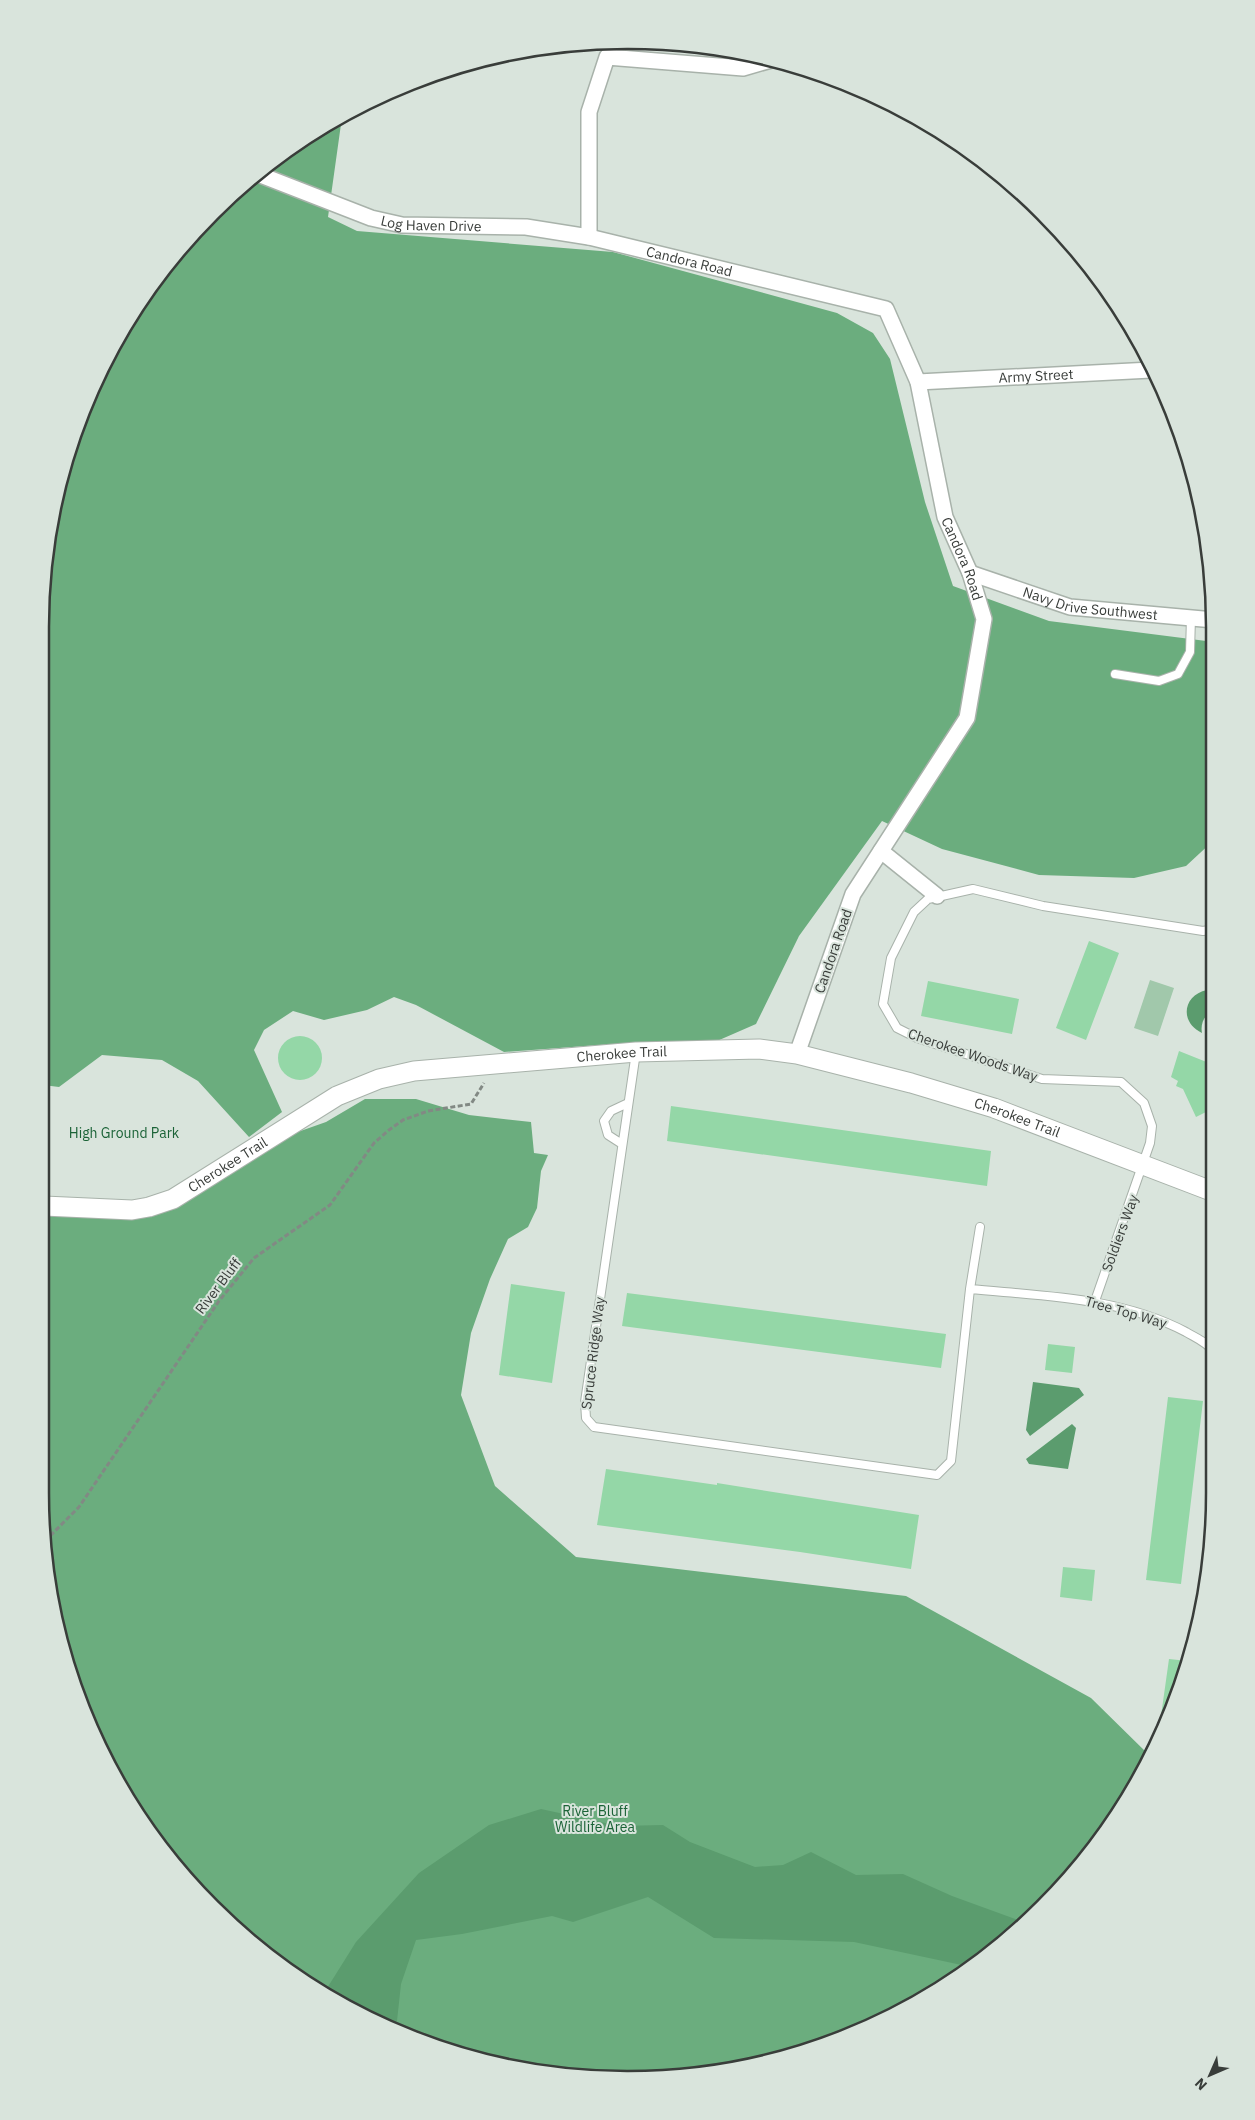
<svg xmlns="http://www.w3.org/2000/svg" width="1255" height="2120" font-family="'IBM Plex Sans',sans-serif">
<rect width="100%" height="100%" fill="#d9e4dc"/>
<path fill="#a1c8ab" d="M 1150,980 L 1174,988 L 1158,1036 L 1134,1028 Z"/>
<path fill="#6bad7e" d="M 342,117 L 328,217 L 357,231 L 613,252 L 837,313 L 873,333 L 890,359 L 925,502 L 953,586 L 1049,621 L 1214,642 L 1214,840 L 1186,866 L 1134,878 L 1039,875 L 942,849 L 882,821 L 799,936 L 756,1024 L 717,1041 L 613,1044 L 504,1052 L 416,1005 L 394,997 L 367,1010 L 324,1020 L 293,1011 L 264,1030 L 254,1050 L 282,1112 L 249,1137 L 198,1081 L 162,1060 L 102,1055 L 59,1087 L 43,1085 L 41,589 L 71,438 L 139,301 L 212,212 L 301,139 Z
M 365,1099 L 416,1099 L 469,1115 L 531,1122 L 534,1153 L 548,1155 L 541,1171 L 537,1208 L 528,1227 L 508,1239 L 490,1279 L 471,1333 L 461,1395 L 495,1486 L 576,1557 L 906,1596 L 1091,1698 L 1148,1754 L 1116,1819 L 1043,1908 L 985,1959 L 888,2019 L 816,2049 L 704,2075 L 627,2080 L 551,2075 L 439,2049 L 367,2019 L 270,1959 L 161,1850 L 101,1753 L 71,1681 L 45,1569 L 44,1206 L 132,1210 L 258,1146 L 326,1122 Z"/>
<path fill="#5b9c6e" d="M 1207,990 L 1214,991 L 1214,1010 C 1205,1014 1200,1023 1202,1033 C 1179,1022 1183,995 1207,990 Z
M 1033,1382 L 1079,1388 L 1084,1395 L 1030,1436 L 1026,1430 Z
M 1072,1424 L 1076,1428 L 1068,1469 L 1029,1464 L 1026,1459 Z
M 541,1809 L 619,1826 L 663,1825 L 690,1842 L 755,1867 L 783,1865 L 811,1852 L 856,1875 L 903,1874 L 952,1896 L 1026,1923 L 985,1959 L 971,1967 L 854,1942 L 714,1938 L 648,1897 L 573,1922 L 552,1916 L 462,1934 L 416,1940 L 401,1984 L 397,2021 L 387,2028 L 367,2019 L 324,1993 L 356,1942 L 419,1873 L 489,1825 Z"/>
<path fill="#94d7a7" d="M 1089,941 L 1119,953 L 1086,1040 L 1056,1028 Z
M 928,981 L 1019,999 L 1012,1034 L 921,1016 Z
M278 1058a22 22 0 1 1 44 0a22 22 0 1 1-44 0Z
M 1179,1051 L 1214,1065 L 1214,1108 L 1196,1117 L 1183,1089 L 1176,1086 L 1178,1081 L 1171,1077 Z
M 671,1106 L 991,1151 L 987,1186 L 667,1141 Z
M 511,1284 L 565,1292 L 552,1383 L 499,1375 Z
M 627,1293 L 946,1334 L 941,1368 L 622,1326 Z
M 1048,1344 L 1075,1347 L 1072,1373 L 1045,1370 Z
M 1168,1397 L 1203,1401 L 1181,1584 L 1146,1580 Z
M 606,1469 L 717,1485 L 717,1483 L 919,1515 L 911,1569 L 800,1552 L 597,1525 Z
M 1063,1567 L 1095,1570 L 1092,1601 L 1060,1597 Z
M 1169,1659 L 1188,1661 L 1184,1682 L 1163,1724 L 1160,1723 Z"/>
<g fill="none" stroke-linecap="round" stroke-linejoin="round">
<g stroke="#a8b2aa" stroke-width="10">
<path id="service" d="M 1115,674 L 1159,681 L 1178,674 L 1190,652 L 1191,617
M 636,1052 L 585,1402 L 586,1418 L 594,1427 L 937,1475 L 951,1461 L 970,1289 L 980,1227
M 622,1144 L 608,1135 L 604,1121 L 611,1111 L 628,1103
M 970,1289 C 1043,1296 1120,1297 1186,1332 C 1196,1338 1207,1342 1214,1352
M 1095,1301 L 1150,1143 L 1152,1126 L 1144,1103 L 1121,1082 L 1042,1079 L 917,1038 L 897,1028 L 883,1004 L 891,958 L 914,912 L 928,899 L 973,889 L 1043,906 L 1203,931 L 1214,929"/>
</g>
<g stroke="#a8b2aa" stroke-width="18">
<g id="minor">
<path id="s1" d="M 258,174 L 371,218 L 402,225 L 526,227 L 589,237 L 886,309 L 918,382 L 945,517 L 970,573 L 984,619 L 967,718 L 853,894 L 797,1054"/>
<path d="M 589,237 L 589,112 L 607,57 L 743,68 L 771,60"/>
<path id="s2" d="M 918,382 L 1151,370"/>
<path id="s3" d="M 970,573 L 1070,607 L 1214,620"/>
<path d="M 881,851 L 937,896"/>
</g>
</g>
<g stroke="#a8b2aa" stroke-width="21">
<g id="tertiary">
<path id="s4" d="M 44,1206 L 132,1210 L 149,1207 L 173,1199 L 337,1096 L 379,1079 L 414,1071 L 636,1052 L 759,1049 L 797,1054 L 911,1083 L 994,1108 L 1214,1192"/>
</g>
</g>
<path stroke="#828984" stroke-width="3" stroke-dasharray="5 2.5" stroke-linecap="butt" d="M 43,1144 L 48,1151
M 45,1541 L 79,1507 L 219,1301 L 254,1258 L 330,1205 L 374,1143 L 389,1130 L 403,1120 L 428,1111 L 471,1104 L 484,1083"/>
<use href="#service" stroke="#fff" stroke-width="8"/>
<use href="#minor" stroke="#fff" stroke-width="15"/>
<use href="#tertiary" stroke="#fff" stroke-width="19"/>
</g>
<g text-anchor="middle" stroke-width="4" stroke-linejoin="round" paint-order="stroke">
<g font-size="14" fill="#393d3a" stroke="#d9e4dc">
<text dy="5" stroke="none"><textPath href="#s1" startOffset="182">Log Haven Drive</textPath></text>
<text dy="5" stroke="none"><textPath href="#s1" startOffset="444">Candora Road</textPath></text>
<text dy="5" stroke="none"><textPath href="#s2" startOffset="118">Army Street</textPath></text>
<text dy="5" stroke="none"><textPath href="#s1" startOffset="909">Candora Road</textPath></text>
<text dy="5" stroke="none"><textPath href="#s3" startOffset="125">Navy Drive Southwest</textPath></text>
<text transform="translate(833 951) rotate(-71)" y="5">Candora Road</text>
<text dy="5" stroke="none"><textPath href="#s4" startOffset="614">Cherokee Trail</textPath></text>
<text transform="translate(973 1055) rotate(19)" y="5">Cherokee Woods Way</text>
<text dy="5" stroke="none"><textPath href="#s4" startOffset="1019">Cherokee Trail</textPath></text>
<text dy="5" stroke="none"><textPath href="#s4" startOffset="195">Cherokee Trail</textPath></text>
<text transform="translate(1120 1233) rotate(-70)" y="5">Soldiers Way</text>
<text transform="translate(218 1286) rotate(-53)" y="5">River Bluff</text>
<text transform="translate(1126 1312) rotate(16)" y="5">Tree Top Way</text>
<text transform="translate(593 1353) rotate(-83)" y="5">Spruce Ridge Way</text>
</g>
<g font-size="14" fill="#1b6337" stroke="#d9e4dc">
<text x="124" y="1138">High Ground Park</text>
<text x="595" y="1816">River Bluff<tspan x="595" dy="16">Wildlife Area</tspan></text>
</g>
</g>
<path d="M0 0H1255V2120H0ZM627 49H628A578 578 0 0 1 1206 627V1493A578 578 0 0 1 628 2071H627A578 578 0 0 1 49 1493V627A578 578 0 0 1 627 49Z" fill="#d9e4dc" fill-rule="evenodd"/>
<path fill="none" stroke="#393d3a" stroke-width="2.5" d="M627 49H628A578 578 0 0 1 1206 627V1493A578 578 0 0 1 628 2071H627A578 578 0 0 1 49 1493V627A578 578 0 0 1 627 49Z"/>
<g transform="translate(1210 2075) rotate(225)" stroke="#d9e4dc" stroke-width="4" paint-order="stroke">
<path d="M0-4L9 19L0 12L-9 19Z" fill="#393d3a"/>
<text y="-8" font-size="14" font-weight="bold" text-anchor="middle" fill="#393d3a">N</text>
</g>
</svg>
